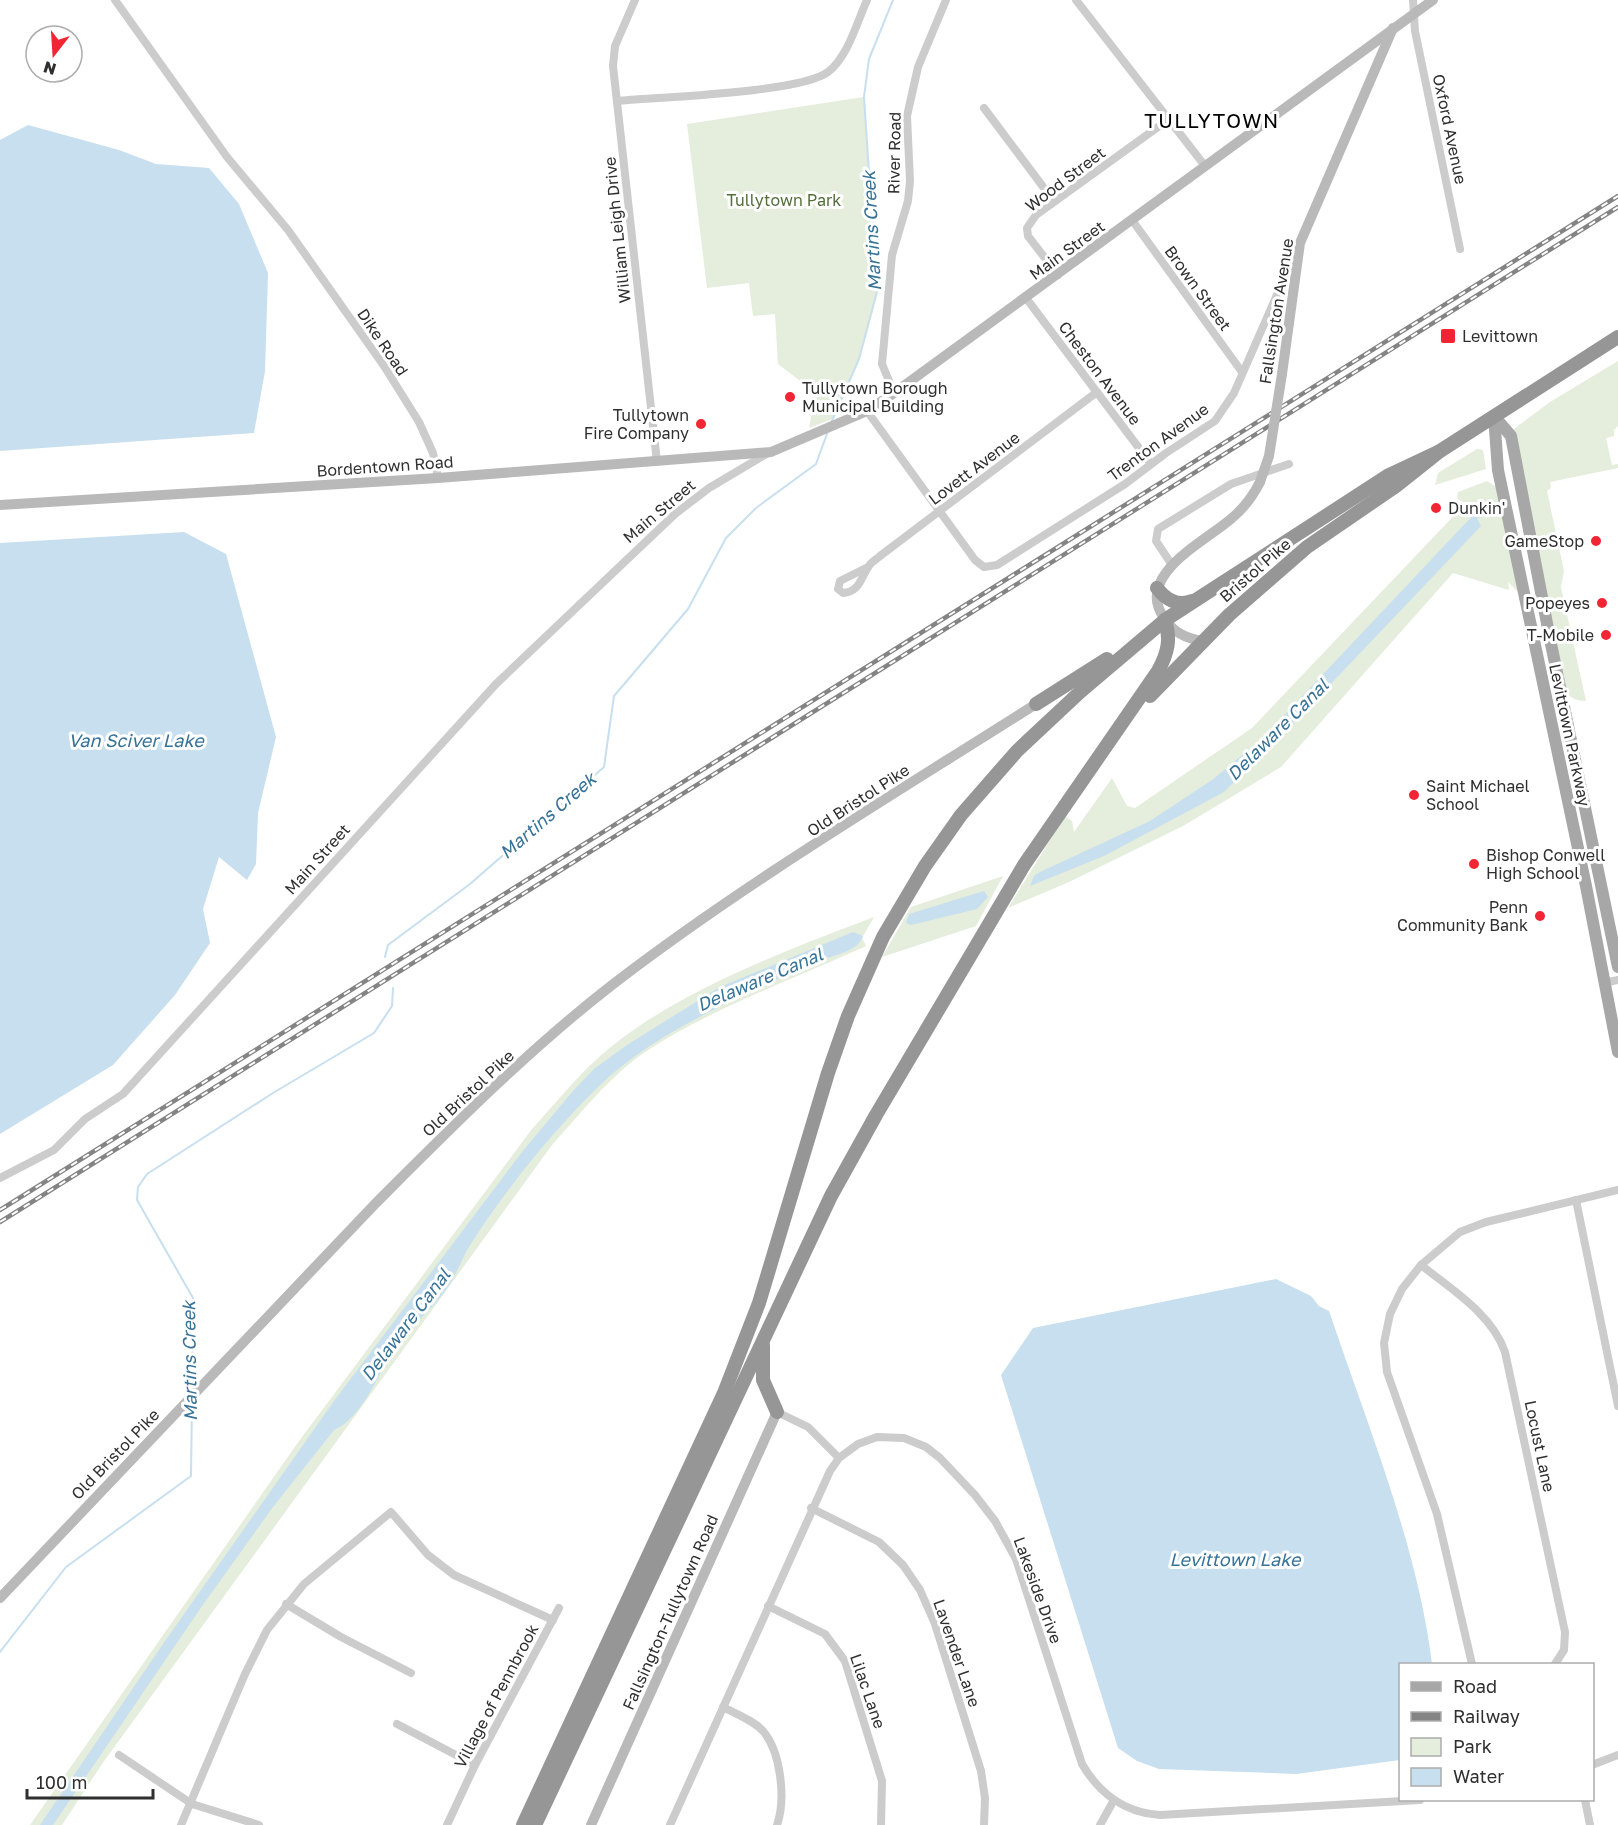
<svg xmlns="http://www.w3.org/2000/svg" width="1618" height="1825" font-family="'Golos Text',sans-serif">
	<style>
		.green { fill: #e5eddc }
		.water { fill: #c7dfee }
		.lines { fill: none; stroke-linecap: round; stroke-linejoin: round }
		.stream { stroke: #c7dfee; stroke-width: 2 }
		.street { stroke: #ccc; stroke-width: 8 }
		.secondary { stroke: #b9b9b9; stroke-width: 10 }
		.primary { stroke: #a7a7a7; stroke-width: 12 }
		.highway { stroke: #969696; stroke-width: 14 }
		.rail-casing { stroke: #848484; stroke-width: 4.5 }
		.rail { stroke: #fff; stroke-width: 2; stroke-dasharray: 7; stroke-linecap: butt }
		.secondary-bridge { stroke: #b9b9b9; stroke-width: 10 }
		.poi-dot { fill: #f22534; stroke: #fff; stroke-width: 2 }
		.labels { text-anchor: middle; stroke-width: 6; stroke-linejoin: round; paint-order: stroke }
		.street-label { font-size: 16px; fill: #2f2f2f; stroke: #fff }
		.park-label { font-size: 16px; fill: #526e39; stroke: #fff }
		.poi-label { font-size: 16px; fill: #2f2f2f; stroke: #fff; text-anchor: start }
		.water-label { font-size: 18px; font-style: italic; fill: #377297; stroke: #fff }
		.quarter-label { font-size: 20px; letter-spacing: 1.5px; fill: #000; stroke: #fff }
	</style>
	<rect width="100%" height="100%" fill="#fff"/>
	<g class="green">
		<path d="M864,97L877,292L859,359L832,419L809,428L816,393L778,364L775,314L753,316L749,283L707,288L687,124Z"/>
		<path d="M1618,361V426L1614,430V436L1606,438L1612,465L1618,464V468L1550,482L1551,488L1547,491L1564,571L1561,587L1586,701C1576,701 1569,698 1565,689L1514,429L1550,402Z"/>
		<path d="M1477,449L1483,450L1486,469L1435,485L1438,473Z"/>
		<path d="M1487,481L1498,488L1518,592L1508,582L1509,590L1453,573L1281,767L1183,826L1069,882L1008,908L1065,816L1072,821L1074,832L1112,778L1127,806L1135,808L1252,728L1465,504L1457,498L1458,492Z"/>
		<path d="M1003,876L976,926L882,957L911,907Z"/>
		<path d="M874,917L862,938L866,946C796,978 710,1009 645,1052C609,1077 581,1113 552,1145L102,1764L62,1825H30L299,1441L532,1129C553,1106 574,1080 597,1059C666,995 787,950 874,917Z"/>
	</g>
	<g class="water">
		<path d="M28,125L119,150L156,164L209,168L239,204L268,273L265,371L254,433L0,451V140Z"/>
		<path d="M1478,510L1482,517L1477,518L1481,526L1325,690L1224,792L1104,856L1030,886L1034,876L1040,872L1150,821L1212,780L1261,740Z"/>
		<path d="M184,532L226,554L276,737L258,813L256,864L247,880L219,857L203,909L210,943L175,995L113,1065L0,1134V543Z"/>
		<path d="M984,891L988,897L977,909L911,925L906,923L909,914Z"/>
		<path d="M853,932L863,936C858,954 823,957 809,964C736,1000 657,1030 598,1087C553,1131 506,1189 472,1242C463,1255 459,1269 451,1282C437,1305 414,1323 398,1344C379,1370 364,1417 334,1430L273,1507L202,1606L53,1825H40L163,1644L334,1401L522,1152L573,1091L594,1069L627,1045L720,987Z"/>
		<path d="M1276,1279L1311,1296L1319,1306L1329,1311C1367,1424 1418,1547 1432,1664H1400V1760L1296,1774L1159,1769L1137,1761L1118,1748L1001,1375L1033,1328Z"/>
	</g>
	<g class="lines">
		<g class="stream">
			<path d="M831,423L859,359L877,292L864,97L869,59L893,0"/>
			<path d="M385,957L388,945L470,884L604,767L614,696L688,609L726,538L756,508L816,464L828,431"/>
			<path d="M192,1390L193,1298L137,1200L138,1187L147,1174L273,1093L374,1033L392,1006L393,988"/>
			<path d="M0,1652L66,1567L191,1476L192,1402"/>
		</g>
		<g class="street">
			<path d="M115,0L227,157L288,230L384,366L419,422L433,453L438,478"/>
			<path d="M635,0L615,46L613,66L657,462"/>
			<path d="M1076,0L1205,166"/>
			<path d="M1413,0L1415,31L1460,249"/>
			<path d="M617,101C658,97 800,93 828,72C848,57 857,22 867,0"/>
			<path d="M984,108L1044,188L1051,204"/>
			<path d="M1132,220L1242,372"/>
			<path d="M1058,275L1028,236L1027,228L1036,215L1169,119"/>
			<path d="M1026,298L1151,464"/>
			<path d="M894,393L882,364L892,255L908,201L910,181L907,116L918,67L946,0"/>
			<path d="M867,411L975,560L984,567L997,565L1125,484L1166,453L1215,421L1234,393L1297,249"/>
			<path d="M1172,565L1156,541L1158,529L1231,484L1289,464"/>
			<path d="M868,567L840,581L838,589L843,593C860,592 861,577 869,566C871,562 877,559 880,556L1097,392"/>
			<path d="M1604,983L1618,980"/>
			<path d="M0,1178L54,1150L85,1119L123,1094L496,684L675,514L709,488L768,453"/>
			<path d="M1576,1200L1618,1406"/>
			<path d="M1421,1265C1451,1289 1492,1314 1505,1352L1565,1632L1564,1650L1555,1664"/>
			<path d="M777,1412L808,1427L839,1458"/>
			<path d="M811,1508L879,1542L903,1565L920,1590L935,1624L981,1771L985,1798L984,1825"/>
			<path d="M286,1604L341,1637L411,1673"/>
			<path d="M768,1606L825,1634L845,1661L882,1781L881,1825"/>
			<path d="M1472,1664L1437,1514L1387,1372L1384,1343L1390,1314L1402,1289L1421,1265L1460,1232L1486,1222L1618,1190"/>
			<path d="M723,1707C736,1714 753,1720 763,1731C781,1752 786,1799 777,1825"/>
			<path d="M397,1724L475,1765"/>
			<path d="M119,1755L192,1804L259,1825"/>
			<path d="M1592,1765L1618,1755"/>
			<path d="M1585,1800L1590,1825"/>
			<path d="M181,1825L245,1674L267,1630L304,1584L391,1512L428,1555L454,1575L553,1620"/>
			<path d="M447,1825L475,1765L559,1608"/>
			<path d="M670,1825L830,1471L839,1458L858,1444L877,1437L904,1438L926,1447L940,1458L975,1495L995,1521L1016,1559L1082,1764C1099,1793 1125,1813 1160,1815L1420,1800"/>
			<path d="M1100,1825L1114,1800"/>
		</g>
		<g class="secondary">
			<path d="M1282,374L1300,243L1393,28"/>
			<path d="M0,505L438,478L771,452L867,411L894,393L1433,0"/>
			<path d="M1202,641C1185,638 1173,632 1164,618C1134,575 1205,542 1232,518C1244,508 1253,496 1260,482"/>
			<path d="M0,1598L375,1204C451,1128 527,1051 612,985C746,882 893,795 1036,704"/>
			<path d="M591,1825L777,1412"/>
		</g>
		<g class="primary">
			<path d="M1494,416L1498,470L1586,886L1618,1052"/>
			<path d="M1494,416L1511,436L1550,639L1618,967"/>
		</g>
		<g class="highway">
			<path d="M1157,588C1165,599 1178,607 1192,601"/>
			<path d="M1150,696L1229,615L1307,547L1396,486L1440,451L1618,337"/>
			<path d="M1036,704L1107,659"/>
			<path d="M763,1345V1380L777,1412"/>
			<path d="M523,1825L724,1393L759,1303L828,1073L848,1016L883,937L925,866L961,815L1017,751L1080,692L1165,620L1389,475L1440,451"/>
			<path d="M535,1825L831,1196L876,1115L1024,865L1158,671C1168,653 1171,639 1165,620"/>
		</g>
		<g class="rail-casing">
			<g id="rail">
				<path d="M0,1210L1618,196"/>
				<path d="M0,1222L1618,207"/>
			</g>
		</g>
		<use href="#rail" class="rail"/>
		<path class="secondary-bridge" d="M1260,482L1269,456L1282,374"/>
	</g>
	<g class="poi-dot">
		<rect x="1440" y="328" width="16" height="16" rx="3"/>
		<circle cx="790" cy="397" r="6"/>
		<circle cx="701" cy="424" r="6"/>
		<circle cx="1436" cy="508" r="6"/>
		<circle cx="1596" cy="541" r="6"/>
		<circle cx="1602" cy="603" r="6"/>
		<circle cx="1606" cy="635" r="6"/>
		<circle cx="1414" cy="795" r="6"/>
		<circle cx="1474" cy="864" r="6"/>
		<circle cx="1540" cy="916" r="6"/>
	</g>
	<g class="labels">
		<g class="street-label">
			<text transform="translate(1450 129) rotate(78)" y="6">Oxford Avenue</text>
			<text transform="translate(894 153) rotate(-89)" y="6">River Road</text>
			<text transform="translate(1065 179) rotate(-37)" y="6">Wood Street</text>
			<text transform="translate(617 230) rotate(-96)" y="6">William Leigh Drive</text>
			<text transform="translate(1067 250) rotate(-36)" y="6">Main Street</text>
			<text transform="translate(1198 288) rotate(54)" y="6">Brown Street</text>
			<text transform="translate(1276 311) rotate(-81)" y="6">Fallsington Avenue</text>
			<text transform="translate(383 342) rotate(56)" y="6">Dike Road</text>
			<text transform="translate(1100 373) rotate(53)" y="6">Cheston Avenue</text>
			<text transform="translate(1158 442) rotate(-36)" y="6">Trenton Avenue</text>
			<text transform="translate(385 466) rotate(-4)" y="6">Bordentown Road</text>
			<text transform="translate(974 468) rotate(-37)" y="6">Lovett Avenue</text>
			<text transform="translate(659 511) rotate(-40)" y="6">Main Street</text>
			<text transform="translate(1255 570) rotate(-41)" y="6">Bristol Pike</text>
			<text transform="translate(1570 735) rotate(78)" y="6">Levittown Parkway</text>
			<text transform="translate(858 800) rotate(-33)" y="6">Old Bristol Pike</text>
			<text transform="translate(317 859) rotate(-48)" y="6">Main Street</text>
			<text transform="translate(468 1093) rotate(-43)" y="6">Old Bristol Pike</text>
			<text transform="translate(1540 1446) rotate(78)" y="6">Locust Lane</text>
			<text transform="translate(115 1454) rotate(-46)" y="6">Old Bristol Pike</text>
			<text transform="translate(1038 1590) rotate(70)" y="6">Lakeside Drive</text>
			<text transform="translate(670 1612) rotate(-66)" y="6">Fallsington-Tullytown Road</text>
			<text transform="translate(957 1653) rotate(71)" y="6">Lavender Lane</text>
			<text transform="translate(868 1691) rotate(71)" y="6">Lilac Lane</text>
			<text transform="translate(496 1696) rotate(-62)" y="6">Village of Pennbrook</text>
		</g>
		<g class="park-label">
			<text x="784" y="206">Tullytown Park</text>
		</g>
		<g class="poi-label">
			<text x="1462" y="342">Levittown</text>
			<text x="802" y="394">Tullytown Borough<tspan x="802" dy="18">Municipal Building</tspan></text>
			<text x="689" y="421" text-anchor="end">Tullytown<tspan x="689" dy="18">Fire Company</tspan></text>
			<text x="1448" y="514">Dunkin'</text>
			<text x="1584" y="547" text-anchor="end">GameStop</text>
			<text x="1590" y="609" text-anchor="end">Popeyes</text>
			<text x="1594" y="641" text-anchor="end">T-Mobile</text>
			<text x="1426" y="792">Saint Michael<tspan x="1426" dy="18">School</tspan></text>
			<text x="1486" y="861">Bishop Conwell<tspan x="1486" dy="18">High School</tspan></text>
			<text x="1528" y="913" text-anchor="end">Penn<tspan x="1528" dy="18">Community Bank</tspan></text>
		</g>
		<g class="water-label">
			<text transform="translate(872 231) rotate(-93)" y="6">Martins Creek</text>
			<text transform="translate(1278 730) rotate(-45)" y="6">Delaware Canal</text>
			<text x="136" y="747">Van Sciver Lake</text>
			<text transform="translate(548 816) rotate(-41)" y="6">Martins Creek</text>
			<text transform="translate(760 980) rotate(-23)" y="6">Delaware Canal</text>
			<text transform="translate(406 1325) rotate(-53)" y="6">Delaware Canal</text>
			<text transform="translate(190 1361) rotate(-91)" y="6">Martins Creek</text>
			<text x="1235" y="1566">Levittown Lake</text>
		</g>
		<g class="quarter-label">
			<text x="1212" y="128">TULLYTOWN</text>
		</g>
	</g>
	<rect x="1399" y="1663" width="195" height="138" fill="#ffffff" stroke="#acacac" stroke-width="1.5"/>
	<rect x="1411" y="1682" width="30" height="9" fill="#a7a7a7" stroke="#acacac" stroke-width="1.5"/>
	<text x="1453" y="1693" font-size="18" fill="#2f2f2f">Road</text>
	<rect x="1411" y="1712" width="30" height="9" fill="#848484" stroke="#acacac" stroke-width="1.5"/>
	<text x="1453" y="1723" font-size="18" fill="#2f2f2f">Railway</text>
	<rect x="1411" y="1738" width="30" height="18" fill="#e5eddc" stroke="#acacac" stroke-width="1.5"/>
	<text x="1453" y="1753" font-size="18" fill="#2f2f2f">Park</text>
	<rect x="1411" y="1768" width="30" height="18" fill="#c7dfee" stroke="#acacac" stroke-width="1.5"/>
	<text x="1453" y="1783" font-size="18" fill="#2f2f2f">Water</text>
	<g transform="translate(54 54) rotate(197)"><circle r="28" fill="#ffffff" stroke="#acacac" stroke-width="1.5"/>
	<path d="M0-4.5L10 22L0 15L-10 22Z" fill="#f22534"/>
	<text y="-9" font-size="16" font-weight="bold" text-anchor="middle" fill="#2f2f2f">N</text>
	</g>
	<path d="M27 1789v9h126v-9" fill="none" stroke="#2f2f2f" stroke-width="3"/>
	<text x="36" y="1789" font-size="18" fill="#2f2f2f" stroke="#ffffff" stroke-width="4.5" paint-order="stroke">100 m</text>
</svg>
